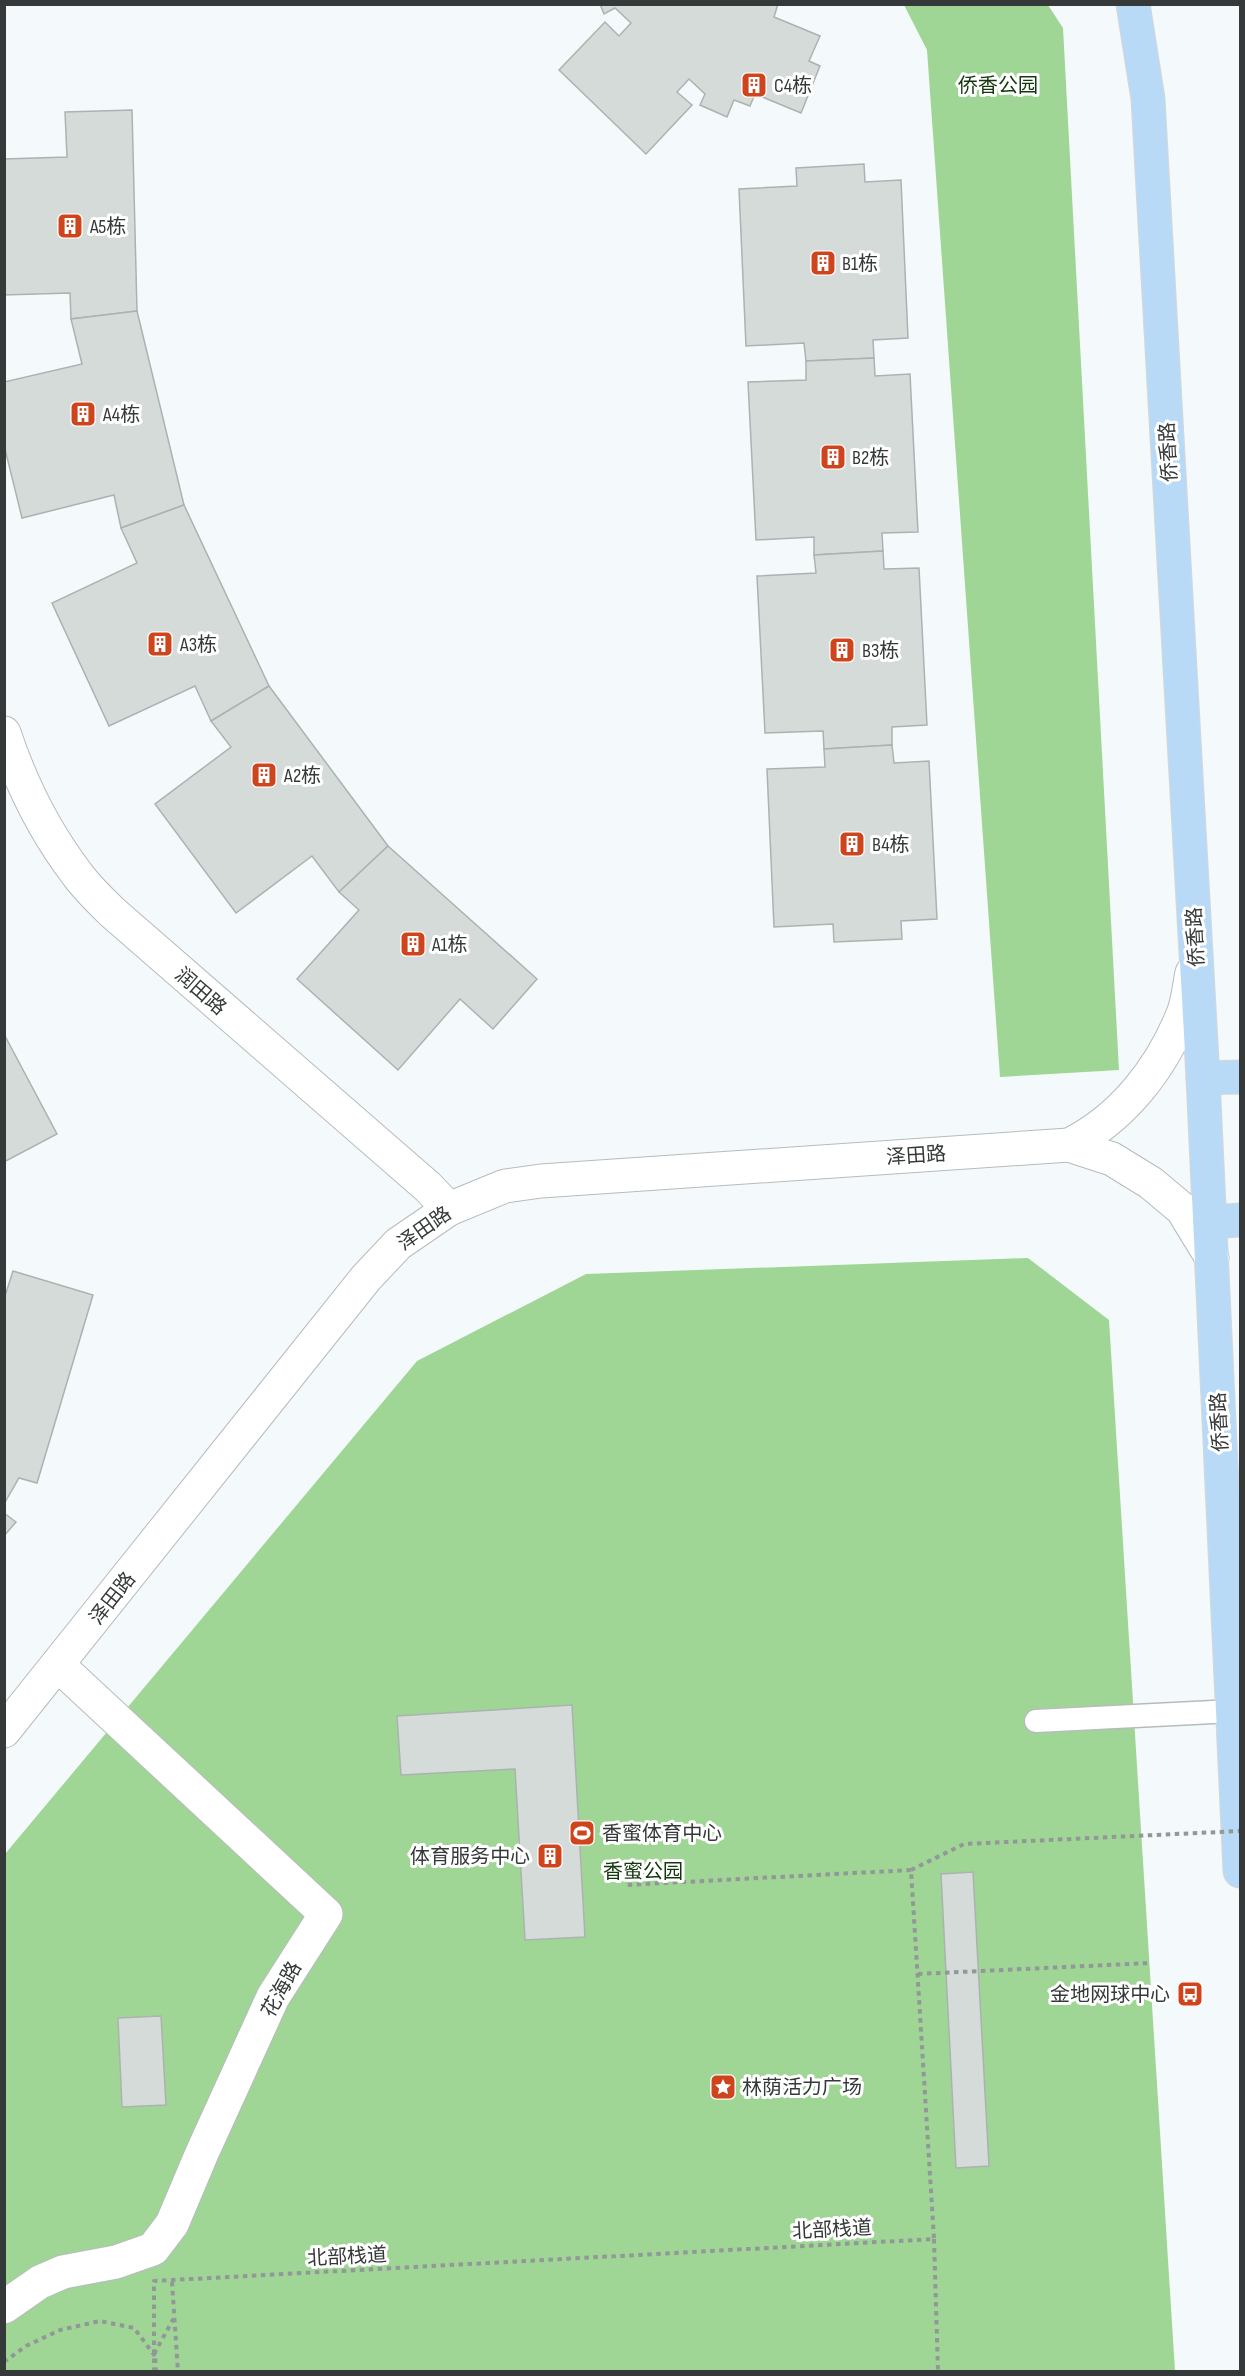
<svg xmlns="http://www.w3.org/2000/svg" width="1245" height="2376" font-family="'Sofia Sans Condensed','Noto Sans SC',sans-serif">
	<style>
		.green { fill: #a0d695 }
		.building { fill: #d5dbd9; stroke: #acb2b0; stroke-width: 1.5 }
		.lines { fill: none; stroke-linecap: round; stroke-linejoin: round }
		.lane-casing { stroke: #b6bcbd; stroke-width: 25 }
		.street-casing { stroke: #b6bcbd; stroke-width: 35 }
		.primary-casing { stroke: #d7d7d7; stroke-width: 35 }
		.path { stroke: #929797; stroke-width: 4; stroke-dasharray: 4.5 4.5; stroke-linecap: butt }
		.lane { stroke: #fff; stroke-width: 22 }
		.street { stroke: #fff; stroke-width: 33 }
		.primary { stroke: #b9daf7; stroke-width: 33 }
		.path-bridge { stroke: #929797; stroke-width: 4; stroke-dasharray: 4.5 4.5; stroke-linecap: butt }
		.labels { text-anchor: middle; stroke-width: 6; stroke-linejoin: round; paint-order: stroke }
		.poi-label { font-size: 20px; fill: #363939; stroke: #fff; text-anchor: start }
		.park-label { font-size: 20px; fill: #13380c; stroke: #fff }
		.street-label { font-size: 20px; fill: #363939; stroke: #fff }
	</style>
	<rect width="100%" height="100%" fill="#f4fafb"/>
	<g class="green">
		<path d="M904,5H1048L1063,28L1119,1070L1000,1077L927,50Z"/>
		<path d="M1028,1258L1109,1320L1175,2371L5,2372V1854L417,1361L586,1274Z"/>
	</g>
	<g class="building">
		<path d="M600,4H778L774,17L820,36L809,61L820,66L801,113L755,94L750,106L734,100L727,117L700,105L705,94L689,79L677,92L692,105L646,154L559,70L605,22L619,36L631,23L615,8L604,14Z"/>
		<path d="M132,110L137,311L71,319L70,293L4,295V159L67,157L65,112Z"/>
		<path d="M864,164L865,182L901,180L908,338L873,340L874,358L806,361L804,343L746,346L739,189L797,186L796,168Z"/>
		<path d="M137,311L184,505L121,528L114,495L22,518L4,445V382L82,364L71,319Z"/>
		<path d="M874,358L875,376L910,374L918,532L882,533L883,551L814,555V537L756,540L748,382L806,380V361Z"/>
		<path d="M184,505L269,686L211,721L195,686L109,726L52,603L137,563L121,528Z"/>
		<path d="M883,551L884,569L919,568L927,725L892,727V745L824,749L823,731L765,733L757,576L816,573L814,555Z"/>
		<path d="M269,686L388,846L339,892L312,856L236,913L155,804L231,747L211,721Z"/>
		<path d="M892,745L894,763L929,761L937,919L901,921L902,939L834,942L833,924L774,927L767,769L825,767L824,749Z"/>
		<path d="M388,846L537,979L493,1029L460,999L398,1070L297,979L359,910L339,892Z"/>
		<path d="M4,1034L57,1134L4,1162Z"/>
		<path d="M13,1271L93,1295L37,1483L19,1478L4,1504V1299Z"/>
		<path d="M4,1513L16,1522L4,1536Z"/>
		<path d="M572,1705L585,1937L525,1940L515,1769L401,1775L397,1716Z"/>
		<path d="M973,1872L989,2166L956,2168L941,1874Z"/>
		<path d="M161,2016L166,2105L122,2107L118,2018Z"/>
	</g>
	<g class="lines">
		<g class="lane-casing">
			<path id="lane" d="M1036,1721L1233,1711"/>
		</g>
		<g class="street-casing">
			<g id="street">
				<path d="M4,733C21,784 45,832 77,874C87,888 100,900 112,912L428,1187L449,1209"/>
				<path d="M1069,1145L1112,1159L1151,1183L1182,1209L1212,1258"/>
				<path d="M4,1731L366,1278L398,1244L449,1209L505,1186L541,1181L1069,1145C1122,1119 1161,1069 1183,1014C1188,1002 1189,986 1192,973"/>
				<path d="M4,2307L40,2282L63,2272L116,2262L153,2249L172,2224L202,2153L273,1997L326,1914L58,1665"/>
			</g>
		</g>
		<g class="primary-casing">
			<g id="primary">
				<path d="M1133,4L1148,99L1203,1078L1240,1871"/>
				<path d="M1203,1078L1240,1077"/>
				<path d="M1210,1222L1240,1220"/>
			</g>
		</g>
		<g class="path">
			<path d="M918,1974L1150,1963"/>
			<path d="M934,2239L938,2372"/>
			<path d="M172,2282L178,2372"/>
			<path d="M156,2372L155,2352L174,2318"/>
		</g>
		<use href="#lane" class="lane"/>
		<use href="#street" class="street"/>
		<use href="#primary" class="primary"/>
		<g class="path-bridge">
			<path d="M911,1870L964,1844L1240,1831"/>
			<path d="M4,2362L26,2346L60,2330L100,2321L134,2328L155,2356"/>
			<path d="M154,2372V2281L934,2239L911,1870L627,1885"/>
		</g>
	</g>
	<defs>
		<g id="building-square" transform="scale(1.35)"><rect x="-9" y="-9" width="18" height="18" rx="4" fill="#ce451d" stroke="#fff"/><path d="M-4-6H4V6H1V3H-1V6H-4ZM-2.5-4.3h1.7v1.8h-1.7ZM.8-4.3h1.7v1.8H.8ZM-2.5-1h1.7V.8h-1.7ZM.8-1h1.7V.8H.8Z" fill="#fff"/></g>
		<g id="stadium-square" transform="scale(1.35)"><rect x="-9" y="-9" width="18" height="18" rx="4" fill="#ce451d" stroke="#fff"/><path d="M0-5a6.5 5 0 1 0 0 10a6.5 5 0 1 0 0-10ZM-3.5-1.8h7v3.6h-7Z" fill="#fff"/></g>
		<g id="bus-square" transform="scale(1.35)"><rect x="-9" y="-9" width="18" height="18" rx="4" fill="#ce451d" stroke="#fff"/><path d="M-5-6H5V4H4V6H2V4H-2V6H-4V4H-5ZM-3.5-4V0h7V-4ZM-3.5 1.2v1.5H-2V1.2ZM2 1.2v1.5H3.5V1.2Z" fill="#fff"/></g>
		<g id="sight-square" transform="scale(1.35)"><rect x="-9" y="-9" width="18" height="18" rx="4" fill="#ce451d" stroke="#fff"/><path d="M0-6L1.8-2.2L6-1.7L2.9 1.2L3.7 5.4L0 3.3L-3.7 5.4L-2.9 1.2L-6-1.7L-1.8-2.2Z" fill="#fff"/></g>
	</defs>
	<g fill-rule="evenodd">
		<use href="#building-square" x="754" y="85"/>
		<use href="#building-square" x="70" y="226"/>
		<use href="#building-square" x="823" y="263"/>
		<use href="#building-square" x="83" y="414"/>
		<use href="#building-square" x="833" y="457"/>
		<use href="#building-square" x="160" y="644"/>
		<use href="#building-square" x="842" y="650"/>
		<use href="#building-square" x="264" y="775"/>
		<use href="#building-square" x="852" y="844"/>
		<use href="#building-square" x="413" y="944"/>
		<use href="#stadium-square" x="582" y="1833"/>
		<use href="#building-square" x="550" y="1856"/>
		<use href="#bus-square" x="1190" y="1994"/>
		<use href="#sight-square" x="723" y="2087"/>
	</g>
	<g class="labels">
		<g class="poi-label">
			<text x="774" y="92">C4栋</text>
			<text x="90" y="233">A5栋</text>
			<text x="842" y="270">B1栋</text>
			<text x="103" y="421">A4栋</text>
			<text x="852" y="464">B2栋</text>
			<text x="180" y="651">A3栋</text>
			<text x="862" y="657">B3栋</text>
			<text x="284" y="782">A2栋</text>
			<text x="872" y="851">B4栋</text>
			<text x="432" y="951">A1栋</text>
			<text x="602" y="1840">香蜜体育中心</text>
			<text x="530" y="1863" text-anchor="end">体育服务中心</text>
			<text x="1170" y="2001" text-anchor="end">金地网球中心</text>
			<text x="742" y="2094">林荫活力广场</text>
		</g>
		<g class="park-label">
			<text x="998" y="92">侨香公园</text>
			<text x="643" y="1878">香蜜公园</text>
		</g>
		<g class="street-label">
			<text transform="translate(1168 452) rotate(-93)" y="7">侨香路</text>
			<text transform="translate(1195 937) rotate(-93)" y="7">侨香路</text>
			<text transform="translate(201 991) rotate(41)" y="7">润田路</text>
			<text transform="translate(916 1155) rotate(-4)" y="7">泽田路</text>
			<text transform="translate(424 1228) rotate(-35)" y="7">泽田路</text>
			<text transform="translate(1219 1422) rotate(-93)" y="7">侨香路</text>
			<text transform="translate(112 1598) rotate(-52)" y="7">泽田路</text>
			<text transform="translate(281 1989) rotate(-61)" y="7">花海路</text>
			<text transform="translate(832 2229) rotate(-3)" y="7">北部栈道</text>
			<text transform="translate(347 2256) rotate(-3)" y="7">北部栈道</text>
		</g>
	</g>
	<rect width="1245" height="2376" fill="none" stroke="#363939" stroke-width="12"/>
</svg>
